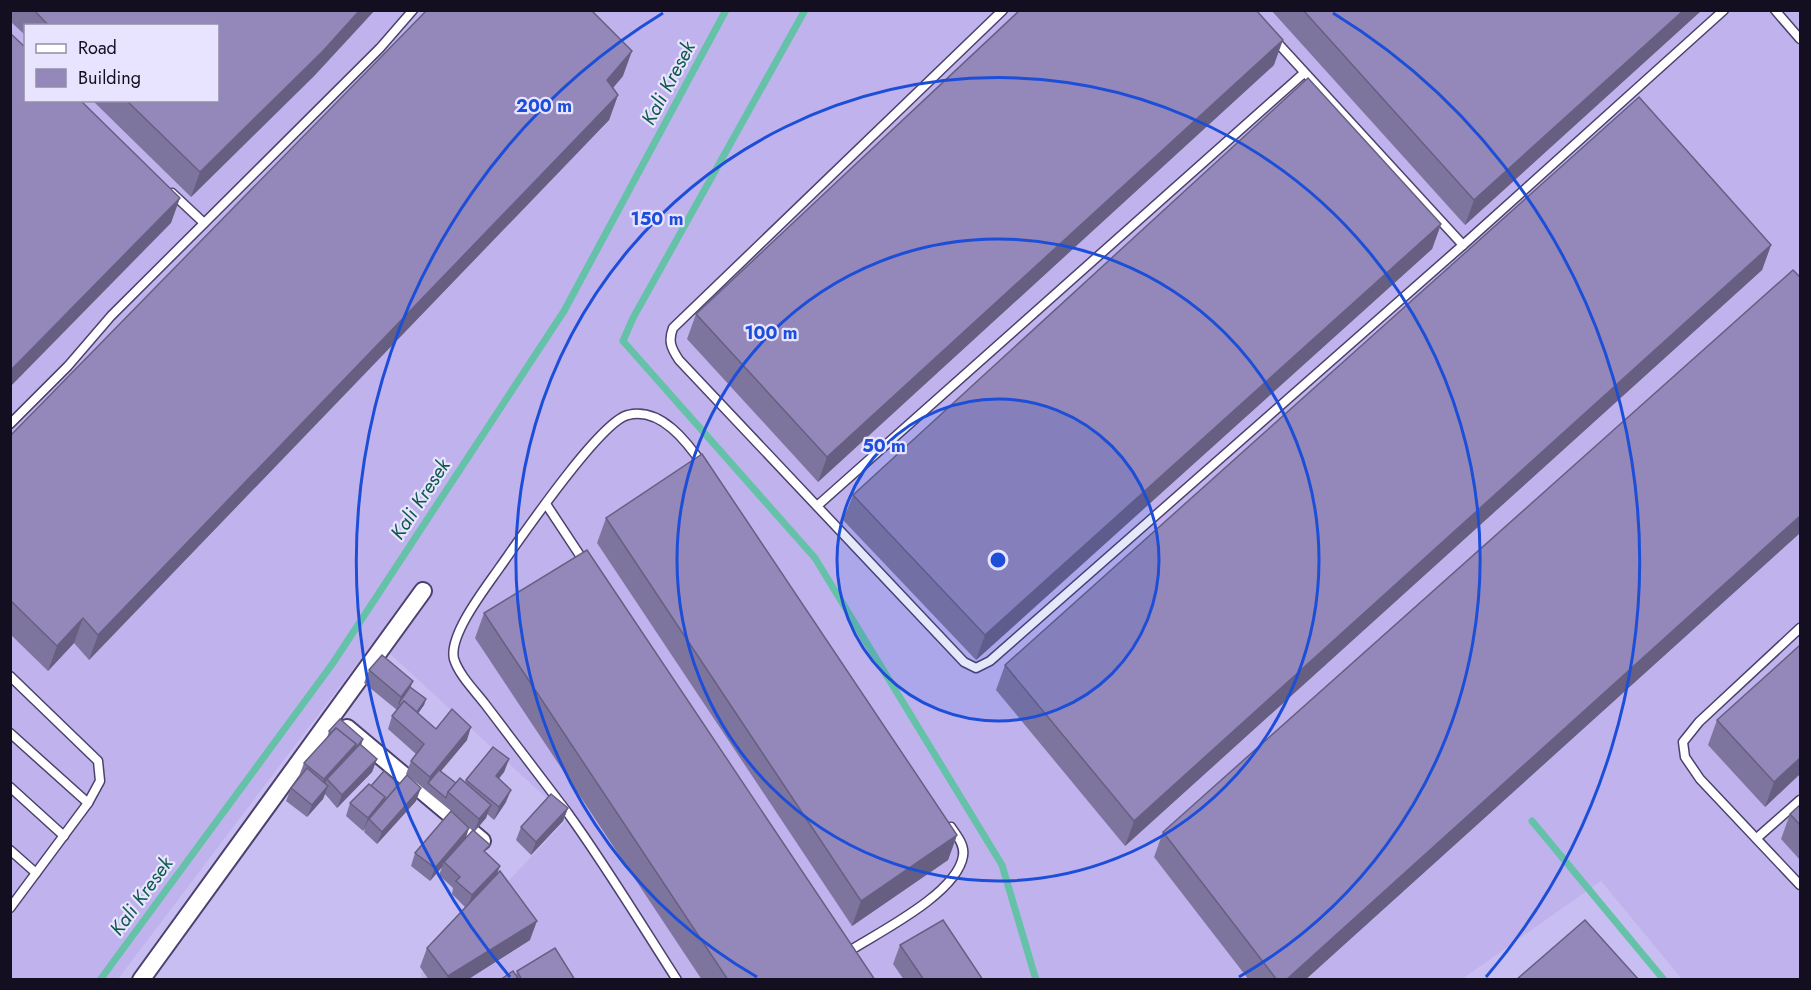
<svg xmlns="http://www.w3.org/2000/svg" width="1811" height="990" font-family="Jost,sans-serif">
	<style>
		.built { fill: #c0b3ed; fill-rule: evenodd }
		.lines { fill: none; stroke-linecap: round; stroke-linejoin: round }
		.stream { stroke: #66c1a9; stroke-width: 7 }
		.service-casing { stroke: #4c416d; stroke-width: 11 }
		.minor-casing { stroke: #4c416d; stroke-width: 20 }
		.service { stroke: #fff; stroke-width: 8 }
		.minor { stroke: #fff; stroke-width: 16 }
		.wall { fill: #7e759f; fill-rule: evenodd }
		.shaded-wall { fill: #675f82 }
		.building { fill: #9388b9; stroke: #675f82; stroke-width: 1.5 }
		.ring { fill: none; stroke: #1d4ed8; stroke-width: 3 }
		.labels { text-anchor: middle; stroke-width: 4.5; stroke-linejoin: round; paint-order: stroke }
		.water-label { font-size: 20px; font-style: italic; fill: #0d5a4a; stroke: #e8e3fe }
		.centre { fill: #1d4ed8; stroke: #e8e3fe; stroke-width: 3 }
		.ring-label { font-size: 18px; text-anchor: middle; font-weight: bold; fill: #1d4ed8; stroke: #e8e3fe; stroke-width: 4.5; stroke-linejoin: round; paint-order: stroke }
	</style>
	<rect width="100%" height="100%" fill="#c9bef2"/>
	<path class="built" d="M10,11H1800V979H1682L1601,881L1462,979H421V973L568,818L375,640L118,979H11ZM26,26H218V100H26Z"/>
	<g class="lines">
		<g class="stream">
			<path d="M805,10L633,318L623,341L815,558L1002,865L1036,980"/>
			<path d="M1532,821L1664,980"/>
			<path d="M100,980L333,663L564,311L726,10"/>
		</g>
		<g class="service-casing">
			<g id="service">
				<path d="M1003,10L673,328C668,341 671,348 679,360L964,662L976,668L990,661L1463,245L1724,10"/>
				<path d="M1775,10L1800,39"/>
				<path d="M1274,39L1463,245"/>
				<path d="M172,193L204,223"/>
				<path d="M10,424L68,366L111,316L380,48L413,10"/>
				<path d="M546,504L585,563"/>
				<path d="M817,506L1304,73"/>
				<path d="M1800,628L1699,722L1683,742L1685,757L1700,779L1800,885"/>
				<path d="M10,676L98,761L100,781L88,803L10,908"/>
				<path d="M10,733L88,803"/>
				<path d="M10,787L64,836"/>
				<path d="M1758,837L1800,800"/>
				<path d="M10,850L36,873"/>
				<path d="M846,953C877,933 957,894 963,856C965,845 957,836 951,827"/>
				<path d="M677,980C641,924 606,866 567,812C540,776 512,740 485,704C475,691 459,675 454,659C448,635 487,586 500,567C520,539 600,421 628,415C661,407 687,442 703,465"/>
			</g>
		</g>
		<g class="minor-casing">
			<g id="minor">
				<path d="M347,728L482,841"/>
				<path d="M141,980L423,591"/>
			</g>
		</g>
		<use href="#service" class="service"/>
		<use href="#minor" class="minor"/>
	</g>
	<g class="wall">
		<path d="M10,10H375L314,76L191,197L92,100H218V26H26V36L10,21Z"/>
		<path d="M1271,10H1702L1465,225Z"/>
		<path d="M1274,65L818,482L687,339L696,314Z"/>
		<path d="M623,76L613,88L618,95L609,120L89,660L74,643L48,671L10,634V436Z"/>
		<path d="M1441,224L1432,249L976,660L843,520L853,495Z"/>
		<path d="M1771,245L1762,270L1125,846L996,690L1005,665Z"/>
		<path d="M606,518L957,835L948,860L852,926L597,543Z"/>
		<path d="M1800,533L1305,980H1249L1154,857L1163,832Z"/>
		<path d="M484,613L875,980H702L475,638Z"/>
		<path d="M369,670L410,687L426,699L424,705L418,713L436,729L467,740L441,771L456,783L465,782L466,780L509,759L504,772L498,779L506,802L494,820L487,814L486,818L475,831L486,854L500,866L497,873L530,940L467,980H429L420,967L427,948L465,907L452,894L453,888L439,875L442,867L430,881L411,866L415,853L451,811L406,774L411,761L416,754L388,729L392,716L397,710L364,683ZM465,824L473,831L466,839Z"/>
		<path d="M1717,720L1800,774L1765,807L1708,745Z"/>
		<path d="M329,731L363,739L361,745L377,759L372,772L337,808L325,794L323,799L307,817L286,801L291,788L300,777L299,776L304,763L327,738Z"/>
		<path d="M371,786L416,801L377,844L364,832L365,829L363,831L346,816L350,803Z"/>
		<path d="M1800,805V860L1781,839L1790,814Z"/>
		<path d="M568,808L563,821L531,855L516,840L521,827Z"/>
		<path d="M900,945L983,980H904L893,964Z"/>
		<path d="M517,971L575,980H500L516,975Z"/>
	</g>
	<g class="shaded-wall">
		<path d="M360,10H375L314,76L191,197L200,172Z"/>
		<path d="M1684,10H1702L1465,225L1474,200Z"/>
		<path d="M1283,40L1274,65L818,482L827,457Z"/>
		<path d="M632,51L623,76L598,105L607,80Z"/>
		<path d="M618,95L609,120L89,660L98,635Z"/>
		<path d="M180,198L171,223L10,387V371Z"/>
		<path d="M1441,224L1432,249L976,660L985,635Z"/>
		<path d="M1771,245L1762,270L1125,846L1134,821Z"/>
		<path d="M1800,516V533L1305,980H1286Z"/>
		<path d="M83,618L74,643L48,671L57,646Z"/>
		<path d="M413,681L408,694L399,703L396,710L401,697Z"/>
		<path d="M426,699L424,705L412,722L414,716Z"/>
		<path d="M471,727L467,740L430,784L428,783L430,777Z"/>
		<path d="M363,739L361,745L327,779L324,786L319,792L324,779L356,744Z"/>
		<path d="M1800,758V774L1765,807L1774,782Z"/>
		<path d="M377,759L372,772L337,808L342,795Z"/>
		<path d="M509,759L504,772L491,789L496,776Z"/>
		<path d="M328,786L323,799L307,817L312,805Z"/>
		<path d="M421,788L416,801L377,844L382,832Z"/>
		<path d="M511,790L506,802L494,820L499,807Z"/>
		<path d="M385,797L383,803L369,819L363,831L368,818Z"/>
		<path d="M491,805L486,818L474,832L479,819Z"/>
		<path d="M568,808L563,821L531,855L536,842Z"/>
		<path d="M469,828L465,841L444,862L442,867L430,881L435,868Z"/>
		<path d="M957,835L948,860L852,926L861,901Z"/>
		<path d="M500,866L495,879L467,908L472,895Z"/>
		<path d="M537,921L530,940L467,980H447L448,976Z"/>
	</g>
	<g class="building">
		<path d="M34,10H360L323,51L200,172L126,100H218V26H49Z"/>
		<path d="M427,10H591L632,51L607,80L618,95L98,635L83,618L57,646L10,600V436Z"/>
		<path d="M1020,10H1256L1283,40L827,457L696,314Z"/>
		<path d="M1303,10H1684L1474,200Z"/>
		<path d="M10,33L26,48V100H80L180,198L10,371Z"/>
		<path d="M1308,78L1441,224L985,635L853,495Z"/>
		<path d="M1639,97L1771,245L1134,821L1005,665Z"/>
		<path d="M1793,270L1800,277V516L1286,980H1277L1163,832Z"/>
		<path d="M702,454L957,835L861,901L606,518Z"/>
		<path d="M587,550L875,980H728L484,613Z"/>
		<path d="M1799,646L1800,648V758L1774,782L1717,720Z"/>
		<path d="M382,655L413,681L401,697L369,670Z"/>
		<path d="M410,687L426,699L417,712L404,701L401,705L399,703Z"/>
		<path d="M404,701L436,729L452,709L471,727L430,777L411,761L424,744L392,716Z"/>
		<path d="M340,719L363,739L354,750L356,744L336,728L331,733L329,731Z"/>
		<path d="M336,728L356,744L324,779L304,763Z"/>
		<path d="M360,744L377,759L342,795L327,779Z"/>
		<path d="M493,747L509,759L496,776L511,790L499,807L466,780Z"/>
		<path d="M307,768L328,786L312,805L291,788Z"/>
		<path d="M439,770L456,783L448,792L446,798L428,783Z"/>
		<path d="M384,771L399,784L383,803L385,797L371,786Z"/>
		<path d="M407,775L421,788L382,832L369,819Z"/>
		<path d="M460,778L491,805L479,819L448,792Z"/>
		<path d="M369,784L385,797L368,818L350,803Z"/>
		<path d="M551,794L568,808L536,842L521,827Z"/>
		<path d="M1800,805V825L1790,814Z"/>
		<path d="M451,811L469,828L435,868L415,853Z"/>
		<path d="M473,830L490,845L484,851L500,866L472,895L456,881L460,877L444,862Z"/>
		<path d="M500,871L537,921L448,976L427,948Z"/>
		<path d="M943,920L983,980H924L900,945Z"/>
		<path d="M1585,920L1639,980H1516Z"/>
		<path d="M555,948L575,980H522L517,971Z"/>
		<path d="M513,971L519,980H500Z"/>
	</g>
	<circle cx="998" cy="560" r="161" fill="#1d4ed8" fill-opacity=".12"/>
	<g class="ring">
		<circle cx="998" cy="560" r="161"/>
		<circle cx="998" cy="560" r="321"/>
		<path d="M757 977A482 482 0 1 1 1239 977"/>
		<path d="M510 977A642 642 0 0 1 663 13M1333 13A642 642 0 0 1 1486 977"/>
	</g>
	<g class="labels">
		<g class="water-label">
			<text transform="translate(668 83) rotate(-62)" y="7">Kali Kresek</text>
			<text transform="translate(420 499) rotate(-57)" y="7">Kali Kresek</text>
			<text transform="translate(141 896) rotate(-54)" y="7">Kali Kresek</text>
		</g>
	</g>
	<circle cx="998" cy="560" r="9" class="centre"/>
	<g class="ring-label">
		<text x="544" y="112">200 m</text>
		<text x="657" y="225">150 m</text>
		<text x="771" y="339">100 m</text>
		<text x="884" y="452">50 m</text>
	</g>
	<rect width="1811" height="990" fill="none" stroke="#130f21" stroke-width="24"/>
	<rect x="24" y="24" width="195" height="78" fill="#e8e3fe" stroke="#938ea6" stroke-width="1.5"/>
	<rect x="36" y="44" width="30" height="9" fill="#ffffff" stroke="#938ea6" stroke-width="1.5"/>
	<text x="78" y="54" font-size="18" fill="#130f21">Road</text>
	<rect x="36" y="69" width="30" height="18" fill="#9388b9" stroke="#938ea6" stroke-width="1.5"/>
	<text x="78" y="84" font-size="18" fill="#130f21">Building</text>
</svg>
